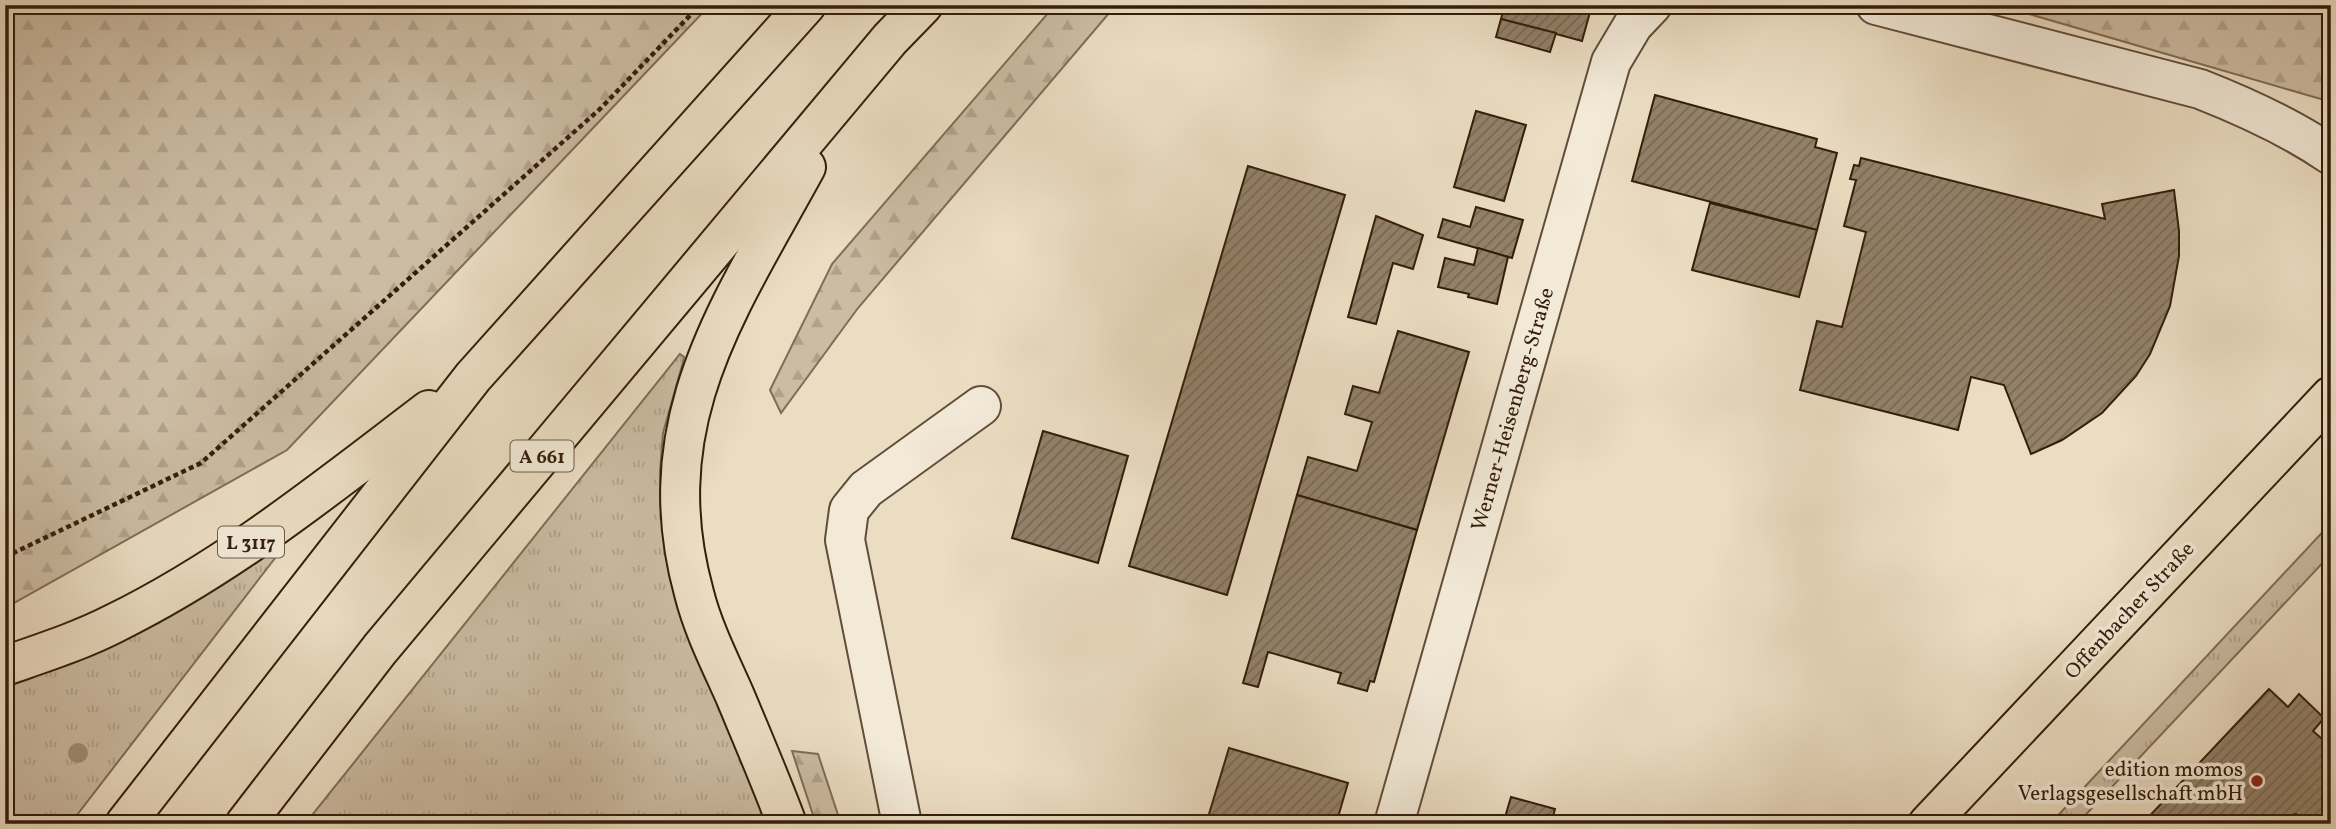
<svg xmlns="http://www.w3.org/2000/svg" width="2336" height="829" font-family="Vollkorn,serif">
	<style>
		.grass { fill: url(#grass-tufts); stroke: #806c57; stroke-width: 2 }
		.forest { fill: url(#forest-firs); stroke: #806c57; stroke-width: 2 }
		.building { fill: url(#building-hatch); stroke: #331d0b; stroke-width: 2 }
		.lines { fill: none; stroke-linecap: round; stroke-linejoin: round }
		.minor-casing { stroke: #614d39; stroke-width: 42 }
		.major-casing { stroke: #331d0b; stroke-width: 42 }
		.highway-casing { stroke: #331d0b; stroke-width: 42 }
		.path { stroke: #331d0b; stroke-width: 4.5; stroke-dasharray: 5 3.5; stroke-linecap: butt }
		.minor { stroke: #f2e9d7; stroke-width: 38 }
		.major { stroke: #ebddc2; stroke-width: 38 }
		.highway { stroke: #ebddc2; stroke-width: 38 }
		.tree { fill: #9f8e77 }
		.poi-dot { fill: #8f2418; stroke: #f2e9d7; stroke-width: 2.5 }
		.labels { text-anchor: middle; stroke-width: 7; stroke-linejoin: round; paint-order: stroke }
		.shield { fill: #f2e9d7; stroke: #6c5a48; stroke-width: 2 }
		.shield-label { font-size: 19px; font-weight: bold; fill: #331d0b }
		.street-label { font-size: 21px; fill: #331d0b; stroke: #f2e9d7 }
		.poi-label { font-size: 21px; fill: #331d0b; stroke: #f2e9d7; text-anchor: end }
	</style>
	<defs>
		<pattern id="grass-tufts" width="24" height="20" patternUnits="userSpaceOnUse" patternTransform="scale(1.75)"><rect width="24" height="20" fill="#ccbca3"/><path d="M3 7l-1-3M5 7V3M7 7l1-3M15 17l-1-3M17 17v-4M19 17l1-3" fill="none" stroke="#b0a18b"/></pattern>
		<pattern id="forest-firs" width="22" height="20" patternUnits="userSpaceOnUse" patternTransform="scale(1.75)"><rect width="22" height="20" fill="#ccbca3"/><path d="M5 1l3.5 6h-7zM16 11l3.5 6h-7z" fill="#b0a18b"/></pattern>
		<pattern id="building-hatch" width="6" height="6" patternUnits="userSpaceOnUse" patternTransform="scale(1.75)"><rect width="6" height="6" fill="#93816a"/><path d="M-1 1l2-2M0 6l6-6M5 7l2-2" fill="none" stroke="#796955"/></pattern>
	</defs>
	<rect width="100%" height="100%" fill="#ebddc2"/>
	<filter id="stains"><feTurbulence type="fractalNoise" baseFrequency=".00286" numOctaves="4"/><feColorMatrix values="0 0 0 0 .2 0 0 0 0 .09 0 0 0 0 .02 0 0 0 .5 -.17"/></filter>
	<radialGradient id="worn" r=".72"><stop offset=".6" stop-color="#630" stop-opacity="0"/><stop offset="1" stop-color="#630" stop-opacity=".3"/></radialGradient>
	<g class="grass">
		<path d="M680,354L684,357L683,362L663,433L660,471L661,516L670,577L685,625L767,824H305Z"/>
		<path d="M2331,523V554L2077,824H2050Z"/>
		<path d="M274,548L279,549V553L70,824H5V686L71,664L117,643Z"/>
	</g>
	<g class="forest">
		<path d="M5,5H710L287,450L5,608Z"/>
		<path d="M1055,5H1116L858,308L781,413L770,390L832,264Z"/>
		<path d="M1998,5H2331V102Z"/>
		<path d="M792,751L818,754L841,824H816Z"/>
	</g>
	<g class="building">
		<path d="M1505,5H1592L1582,41L1501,19Z"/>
		<path d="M1501,19L1556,33L1550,52L1496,37Z"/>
		<path d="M1655,95L1817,139L1815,147L1837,153L1817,230L1632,181Z"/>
		<path d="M1476,111L1526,125L1504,201L1454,187Z"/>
		<path d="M1861,158L2105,219L2102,204L2174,190L2179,231V256L2170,306L2150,354L2136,376L2102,413L2062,440L2031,454L2004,385L1971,377L1958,430L1800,390L1817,321L1842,327L1866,232L1844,226L1856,180L1850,179L1854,165L1859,166Z"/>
		<path d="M1248,166L1345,195L1227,595L1129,566Z"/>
		<path d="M1710,203L1817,230L1799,297L1692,270Z"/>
		<path d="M1476,207L1523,220L1512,258L1438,237L1443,219L1470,227Z"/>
		<path d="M1376,216L1423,235L1413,269L1393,263L1376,324L1348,317Z"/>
		<path d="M1478,248L1508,257L1497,304L1468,297L1469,294L1438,287L1445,258L1474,265Z"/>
		<path d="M1398,331L1469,352L1417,530L1297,495L1308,457L1357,471L1372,422L1345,414L1353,386L1379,393Z"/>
		<path d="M1043,431L1128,456L1098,563L1012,538Z"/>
		<path d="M1297,495L1417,530L1374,682L1370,681L1367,691L1338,683L1341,673L1268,652L1258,687L1243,683Z"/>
		<path d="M2269,689L2288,707L2299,694L2324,718L2313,731L2331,747V817L2310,824H2299L2296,814L2286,816L2288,823L2284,824H2275L2274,820L2268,824H2142Z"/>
		<path d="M1229,748L1348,783L1336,824H1206Z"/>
		<path d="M1511,797L1555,809L1551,824H1503Z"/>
	</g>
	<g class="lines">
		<g class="minor-casing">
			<g id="minor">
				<path d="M1876,5L2200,89C2246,107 2290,127 2331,155"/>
				<path d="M902,824L845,540L849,510L866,489L981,406"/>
				<path d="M1394,824L1611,62L1633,25L1652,5"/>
			</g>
		</g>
		<g class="major-casing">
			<path id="major" d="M1928,824L2331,396"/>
		</g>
		<g class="highway-casing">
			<g id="highway">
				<path d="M5,666C42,653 80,641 115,623C229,567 329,486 429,410"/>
				<path d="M125,824L473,377L806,5"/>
				<path d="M245,824L380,649L890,39L923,5"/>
				<path d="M787,824C771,781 753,739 735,696C720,662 703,629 694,593C647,422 728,310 806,167"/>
			</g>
		</g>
		<path class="path" d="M5,557L201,463L600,109L700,5"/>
		<use href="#minor" class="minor"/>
		<use href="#major" class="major"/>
		<use href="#highway" class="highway"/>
	</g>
	<circle class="tree" cx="78" cy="753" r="10"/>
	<circle class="poi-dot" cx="2257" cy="781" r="7"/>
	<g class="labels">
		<g class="shield">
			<rect x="510.5" y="440.5" width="63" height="31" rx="5"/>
			<rect x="218" y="526.5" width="66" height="31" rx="5"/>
		</g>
		<g class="shield-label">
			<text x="542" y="463">A 661</text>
			<text x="251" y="549">L 3117</text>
		</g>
		<g class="street-label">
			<text transform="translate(1512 409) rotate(-74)" y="7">Werner-Heisenberg-Straße</text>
			<text transform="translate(2129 610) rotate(-47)" y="7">Offenbacher Straße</text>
		</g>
		<g class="poi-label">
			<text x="2243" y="776">edition momos<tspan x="2243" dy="24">Verlagsgesellschaft mbH</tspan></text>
		</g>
	</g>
	<rect width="2336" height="829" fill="none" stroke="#ebddc2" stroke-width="28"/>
	<rect x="7" y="7" width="2322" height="815" fill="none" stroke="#331d0b" stroke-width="3.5"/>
	<rect x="14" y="14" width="2308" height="801" fill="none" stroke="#331d0b" stroke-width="2"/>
	<rect width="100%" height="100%" filter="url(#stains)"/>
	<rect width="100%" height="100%" fill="url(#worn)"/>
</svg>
